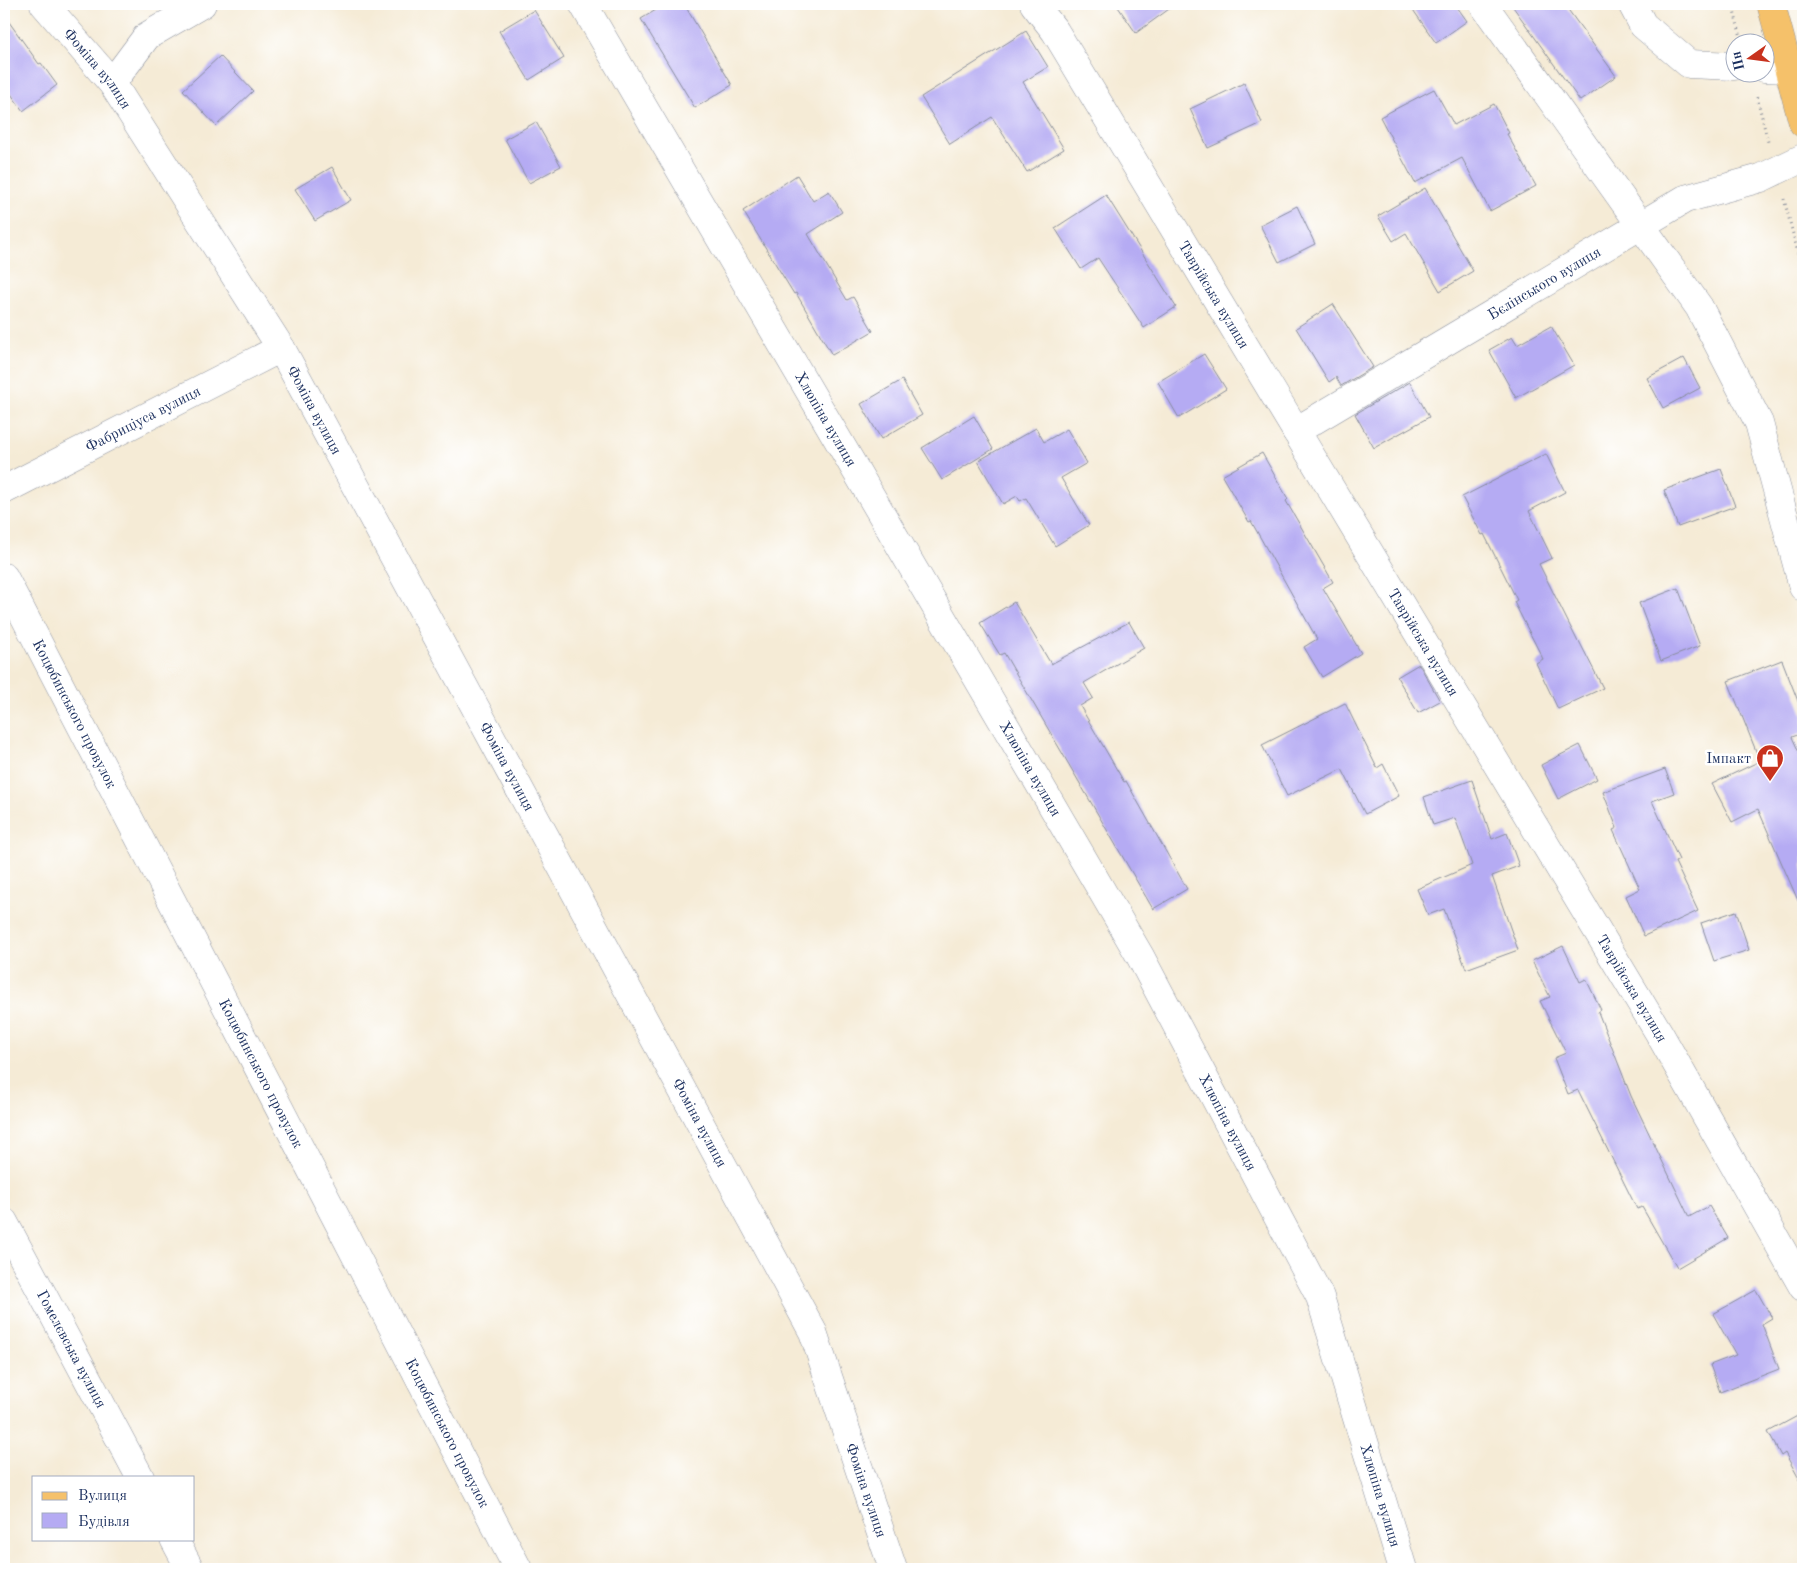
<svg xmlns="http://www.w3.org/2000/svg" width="1807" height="1573" font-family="'Old Standard TT',serif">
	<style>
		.building { fill: #b5abf3 }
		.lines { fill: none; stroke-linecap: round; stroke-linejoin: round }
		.minor-casing { stroke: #888d9a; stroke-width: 29 }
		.major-casing { stroke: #888d9a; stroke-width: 29 }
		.path { stroke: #888d9a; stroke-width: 3; stroke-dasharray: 1 4; stroke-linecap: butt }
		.minor { stroke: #fff; stroke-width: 28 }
		.major { stroke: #f5c16b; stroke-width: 28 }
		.labels { text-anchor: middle; stroke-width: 5; stroke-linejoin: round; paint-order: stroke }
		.street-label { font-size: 15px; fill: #1b2f5e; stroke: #fff }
		.poi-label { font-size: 15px; fill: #1b2f5e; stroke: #fff; text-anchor: end }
	</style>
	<rect width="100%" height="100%" fill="#fff"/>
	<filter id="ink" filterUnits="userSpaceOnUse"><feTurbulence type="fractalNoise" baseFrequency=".02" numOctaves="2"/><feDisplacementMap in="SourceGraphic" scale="10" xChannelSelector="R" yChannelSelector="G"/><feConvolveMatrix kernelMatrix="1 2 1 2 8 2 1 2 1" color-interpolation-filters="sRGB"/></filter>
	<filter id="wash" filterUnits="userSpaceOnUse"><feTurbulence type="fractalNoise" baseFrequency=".0096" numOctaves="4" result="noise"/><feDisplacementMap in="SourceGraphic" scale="20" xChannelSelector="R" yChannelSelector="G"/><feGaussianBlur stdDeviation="1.12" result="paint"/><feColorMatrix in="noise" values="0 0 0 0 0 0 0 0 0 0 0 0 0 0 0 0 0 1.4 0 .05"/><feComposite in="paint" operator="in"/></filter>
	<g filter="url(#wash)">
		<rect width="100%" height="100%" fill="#f5ebd6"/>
		<g id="blocks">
			<g class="building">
				<path d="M666,4H684L732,85L695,108L641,19Z"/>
				<path d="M1116,4H1176L1136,33Z"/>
				<path d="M1409,4H1455L1467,21L1436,43Z"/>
				<path d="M1511,4H1564L1616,76L1580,101Z"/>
				<path d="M534,10L564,58L529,80L499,31Z"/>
				<path d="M4,15L39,64L41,63L57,85L23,111L4,84Z"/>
				<path d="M1026,31L1048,67L1023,82L1064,149L1027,172L992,117L950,144L921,97Z"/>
				<path d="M220,56L253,91L216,126L183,90Z"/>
				<path d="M1244,83L1262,123L1208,148L1190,109Z"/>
				<path d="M1434,89L1454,125L1494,104L1509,133L1507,134L1536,186L1490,211L1462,158L1415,183L1380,117Z"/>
				<path d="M536,122L561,166L529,183L505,139Z"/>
				<path d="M332,167L351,200L315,221L295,189Z"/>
				<path d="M797,175L813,201L829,191L842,212L808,234L847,300L853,297L873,331L832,355L796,293L794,294L743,211Z"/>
				<path d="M1425,188L1473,271L1440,291L1406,233L1393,241L1378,216Z"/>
				<path d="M1106,195L1176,307L1144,328L1098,258L1081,269L1055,228Z"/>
				<path d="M1297,206L1315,244L1279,262L1260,225Z"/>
				<path d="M1333,304L1373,367L1341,386L1336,377L1329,382L1296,328Z"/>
				<path d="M1551,326L1574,365L1516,398L1489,350L1512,337L1517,345Z"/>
				<path d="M1204,354L1226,389L1179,418L1158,382Z"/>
				<path d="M1684,358L1700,388L1663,408L1647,378Z"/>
				<path d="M902,380L922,415L881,439L861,404Z"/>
				<path d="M1410,382L1429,417L1374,448L1355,414Z"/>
				<path d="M974,416L993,449L942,480L922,448Z"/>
				<path d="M1036,428L1044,442L1067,429L1087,463L1061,478L1089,525L1055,546L1026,498L1020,501L1017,496L1003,504L978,461Z"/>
				<path d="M1262,453L1288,499L1286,501L1333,582L1323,588L1361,653L1322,677L1304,647L1317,639L1251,521L1249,522L1222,476Z"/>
				<path d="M1546,454L1565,492L1529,511L1552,558L1539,564L1578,642L1579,641L1603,688L1558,709L1536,663L1543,659L1514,602L1517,600L1484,534L1482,535L1462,497Z"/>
				<path d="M1721,469L1735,506L1678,527L1664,490Z"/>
				<path d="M1678,588L1700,646L1661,661L1639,603Z"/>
				<path d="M1014,602L1051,664L1129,622L1144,648L1084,683L1093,698L1080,706L1124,782L1126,781L1187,889L1153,909L1004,653L1000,655L980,623Z"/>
				<path d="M1782,660L1803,714V733L1792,737L1803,761V912L1758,809L1732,822L1712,784L1760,761L1728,681Z"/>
				<path d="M1419,664L1440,701L1418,713L1397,677Z"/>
				<path d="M1345,703L1377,768L1383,764L1399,796L1365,814L1342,769L1287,796L1262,745Z"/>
				<path d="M1580,745L1597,779L1558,799L1541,765Z"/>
				<path d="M1665,769L1674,793L1652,801L1679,860L1675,862L1698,911L1644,936L1626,896L1640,889L1613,830L1617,828L1603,792Z"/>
				<path d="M1472,780L1492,839L1507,833L1519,866L1492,876L1518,950L1466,969L1444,909L1428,915L1417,889L1472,865L1455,818L1433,825L1424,797Z"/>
				<path d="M1736,911L1749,950L1714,961L1701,923Z"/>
				<path d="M1563,946L1580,982L1586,979L1601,1010L1598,1012L1631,1096L1689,1217L1709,1206L1728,1238L1677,1268L1642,1207L1637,1209L1578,1090L1568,1094L1554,1058L1566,1053L1540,1001L1550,997L1532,961Z"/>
				<path d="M1756,1290L1772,1318L1762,1324L1779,1369L1720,1392L1710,1365L1736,1355L1713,1314Z"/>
				<path d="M1803,1413V1486L1785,1453L1781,1456L1768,1432Z"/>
			</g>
		</g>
	</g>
	<g filter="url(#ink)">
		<use href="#blocks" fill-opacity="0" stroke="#888d9a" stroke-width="1"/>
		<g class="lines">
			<g class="minor-casing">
				<g id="minor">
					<path id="s1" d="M44,4L112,83L281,348L813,1332L893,1569"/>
					<path id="s2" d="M583,4L1140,956L1320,1297L1403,1569"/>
					<path id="s3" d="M1034,4L1055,31L1659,1033L1803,1287"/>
					<path d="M1483,4L1699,307L1759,423L1803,587"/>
					<path d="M1632,4L1643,25L1689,64L1734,66"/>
					<path d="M1764,68L1789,69"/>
					<path d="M112,83L147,36L202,4"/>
					<path id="s4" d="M1296,431L1685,199L1761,178L1803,158"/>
					<path id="s5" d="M4,490L281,348"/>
					<path id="s6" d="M4,577L518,1569"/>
					<path id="s7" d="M4,1222L140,1477"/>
					<path d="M174,1539L190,1569"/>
				</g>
			</g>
			<g class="major-casing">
				<path id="major" d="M1771,4L1803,123"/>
			</g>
			<g class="path">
				<path d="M1732,4L1741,37"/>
				<path d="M1757,97L1768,142"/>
				<path d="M1784,199L1803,273"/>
			</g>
			<use href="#minor" class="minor"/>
			<use href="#major" class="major"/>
		</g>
	</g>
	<defs>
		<g id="shop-pin" transform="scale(1.4375)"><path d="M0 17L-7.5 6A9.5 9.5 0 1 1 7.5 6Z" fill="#c8321e" stroke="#fff"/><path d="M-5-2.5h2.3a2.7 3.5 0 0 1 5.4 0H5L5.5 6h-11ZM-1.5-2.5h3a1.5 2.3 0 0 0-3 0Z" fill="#fff"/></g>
	</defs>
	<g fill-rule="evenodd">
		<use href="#shop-pin" x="1770" y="758"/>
	</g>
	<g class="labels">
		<g class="street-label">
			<text dy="5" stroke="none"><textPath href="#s1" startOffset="84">Фоміна вулиця</textPath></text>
			<text dy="5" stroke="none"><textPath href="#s4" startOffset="289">Бєлінського вулиця</textPath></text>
			<text dy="5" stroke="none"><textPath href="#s3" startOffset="342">Таврійська вулиця</textPath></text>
			<text dy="5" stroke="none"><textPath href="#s1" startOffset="489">Фоміна вулиця</textPath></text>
			<text dy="5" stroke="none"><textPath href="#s5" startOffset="156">Фабриціуса вулиця</textPath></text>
			<text dy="5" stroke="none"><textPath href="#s2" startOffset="481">Хлюпіна вулиця</textPath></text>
			<text dy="5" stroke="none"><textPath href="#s3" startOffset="748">Таврійська вулиця</textPath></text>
			<text dy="5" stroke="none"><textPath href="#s6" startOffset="154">Коцюбинського провулок</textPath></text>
			<text dy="5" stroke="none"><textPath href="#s1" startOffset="894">Фоміна вулиця</textPath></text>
			<text dy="5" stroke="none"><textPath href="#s2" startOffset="886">Хлюпіна вулиця</textPath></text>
			<text dy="5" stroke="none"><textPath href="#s3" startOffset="1152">Таврійська вулиця</textPath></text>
			<text dy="5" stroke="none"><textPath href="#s6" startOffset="559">Коцюбинського провулок</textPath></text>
			<text dy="5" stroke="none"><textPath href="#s1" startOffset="1299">Фоміна вулиця</textPath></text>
			<text dy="5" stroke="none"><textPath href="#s2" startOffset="1291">Хлюпіна вулиця</textPath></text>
			<text dy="5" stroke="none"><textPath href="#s7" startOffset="144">Гомелєвська вулиця</textPath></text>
			<text dy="5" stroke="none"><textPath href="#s6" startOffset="964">Коцюбинського провулок</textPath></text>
			<text dy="5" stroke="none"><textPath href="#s1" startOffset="1704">Фоміна вулиця</textPath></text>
			<text dy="5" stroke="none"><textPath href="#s2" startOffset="1696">Хлюпіна вулиця</textPath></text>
		</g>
		<g class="poi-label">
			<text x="1751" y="763">Iмпакт</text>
		</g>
	</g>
	<rect width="1807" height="1573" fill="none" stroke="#fff" stroke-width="20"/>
	<rect x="32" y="1476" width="162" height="65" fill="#ffffff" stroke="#a4acbf"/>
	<rect x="42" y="1492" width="25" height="8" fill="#f5c16b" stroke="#a4acbf"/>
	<text x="78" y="1500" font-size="15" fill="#1b2f5e">Вулиця</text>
	<rect x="42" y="1513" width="25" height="15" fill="#b5abf3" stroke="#a4acbf"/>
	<text x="78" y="1526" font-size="15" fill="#1b2f5e">Будівля</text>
	<g transform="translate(1750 58) rotate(256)"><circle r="24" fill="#ffffff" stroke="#a4acbf"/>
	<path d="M0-4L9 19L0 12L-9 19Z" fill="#c8321e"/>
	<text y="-8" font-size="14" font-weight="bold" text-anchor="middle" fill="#1b2f5e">Пн</text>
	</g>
</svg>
